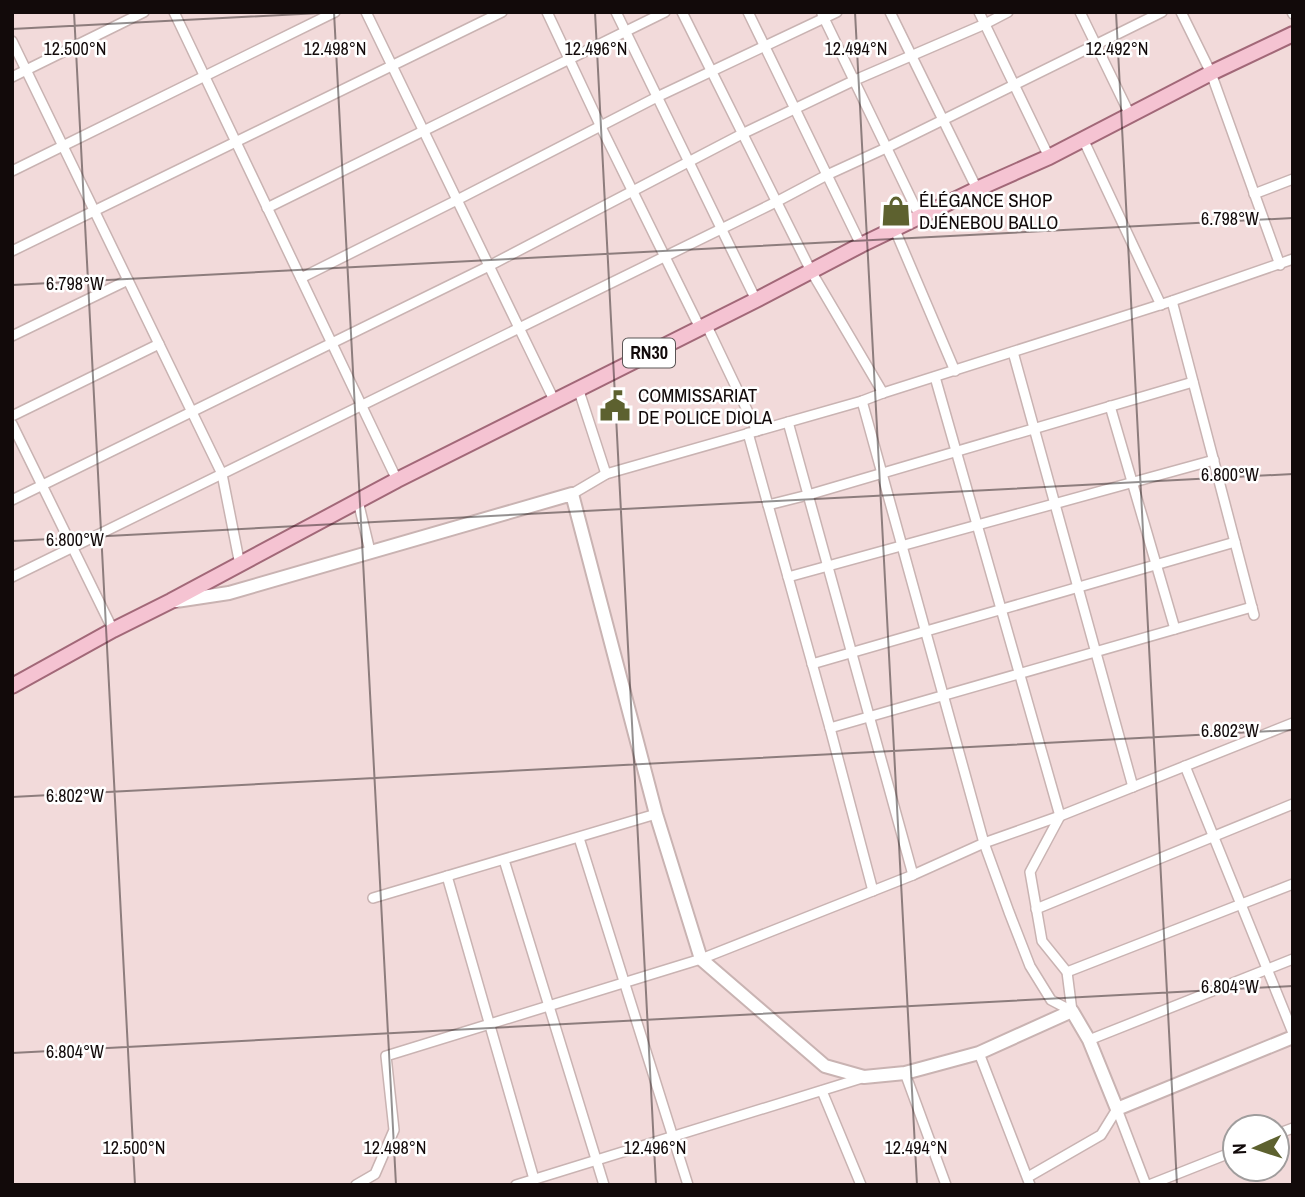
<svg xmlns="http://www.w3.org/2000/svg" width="1305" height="1197" font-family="'Archivo Narrow',sans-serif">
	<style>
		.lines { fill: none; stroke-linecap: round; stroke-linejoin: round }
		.street-casing { stroke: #c9b3b2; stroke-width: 12 }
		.secondary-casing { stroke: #c9b3b2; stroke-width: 16 }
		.primary-casing { stroke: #a26878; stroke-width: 18 }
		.street { stroke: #fff; stroke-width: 9 }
		.secondary { stroke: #fff; stroke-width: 12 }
		.primary { stroke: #f5c3d2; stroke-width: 14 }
		.ticks { fill: none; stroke: #120a0a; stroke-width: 2; stroke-opacity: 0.45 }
		.labels { text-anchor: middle; stroke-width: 5; stroke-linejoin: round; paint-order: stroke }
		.shield { fill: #fff; stroke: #595454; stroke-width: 2 }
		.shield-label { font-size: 18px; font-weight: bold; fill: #120a0a }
		.poi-label { font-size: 19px; fill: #120a0a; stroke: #fff; text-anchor: start }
		.ticks-label { font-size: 18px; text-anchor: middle; fill: #120a0a; stroke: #fff; stroke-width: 5; stroke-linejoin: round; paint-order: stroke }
	</style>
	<rect width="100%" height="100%" fill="#f2dada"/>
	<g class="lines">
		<g class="street-casing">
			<g id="street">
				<path d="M174,12L397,480"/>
				<path d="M366,12L554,400"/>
				<path d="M547,12L601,127L700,328"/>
				<path d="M616,12L756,300"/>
				<path d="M682,12L811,271L883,393"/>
				<path d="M748,12L861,245"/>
				<path d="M890,12L977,189"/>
				<path d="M979,12L1049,157"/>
				<path d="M1080,12L1130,115"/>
				<path d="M1181,12L1211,73L1280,265"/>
				<path d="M1292,12L1293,14"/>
				<path d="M822,14L920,217"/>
				<path d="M12,41L222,474L240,565"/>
				<path d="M12,77L144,12"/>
				<path d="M1083,139L1161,305"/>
				<path d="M12,171L335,12"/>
				<path d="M1254,194L1293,179"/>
				<path d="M267,208L665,12"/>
				<path d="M895,230L955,371"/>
				<path d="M12,251L502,12"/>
				<path d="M301,278L457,200L657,97L837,12"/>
				<path d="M1172,301L1254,615"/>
				<path d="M706,324L757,431"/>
				<path d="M12,336L128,280"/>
				<path d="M1013,352L1133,787"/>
				<path d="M935,377L1060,816L1030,872L1042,941L1067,972L1072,1011"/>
				<path d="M578,388L606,474"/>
				<path d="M862,401L984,843L1009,912L1030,966L1051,1000L1072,1011"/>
				<path d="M1110,406L1175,629"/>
				<path d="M12,416L159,344"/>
				<path d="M788,422L913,875"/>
				<path d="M12,424L113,630"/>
				<path d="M748,433L830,728L873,891"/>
				<path d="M572,494L606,474L862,401L883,393L1172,301L1293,259"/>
				<path d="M12,500L489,266L742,134L855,80L985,24L1008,12"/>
				<path d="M358,501L370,551"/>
				<path d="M768,505L808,495L1193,382"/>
				<path d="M12,577L776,202L827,175L886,148L1162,12"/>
				<path d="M788,577L1214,460"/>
				<path d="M812,664L1235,542"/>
				<path d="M830,728L1252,607"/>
				<path d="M1185,766L1293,1033"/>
				<path d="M579,838L688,1185"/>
				<path d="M504,860L604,1185"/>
				<path d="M447,876L534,1179"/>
				<path d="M373,898L656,814"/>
				<path d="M1036,909L1293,804"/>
				<path d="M1067,972L1293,884"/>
				<path d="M1089,1040L1293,959"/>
				<path d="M979,1053L1030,1185"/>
				<path d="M905,1073L946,1185"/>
				<path d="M822,1091L861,1185"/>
				<path d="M1117,1109L1146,1185"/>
				<path d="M1277,1134L1293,1128"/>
				<path d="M1028,1177L1101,1135L1117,1109"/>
				<path d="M356,1185L375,1174L394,1130L386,1056L701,959L913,875L984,843L1060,816L1293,723"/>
				<path d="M516,1185L862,1078"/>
				<path d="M1149,1185L1235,1151"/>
			</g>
		</g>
		<g class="secondary-casing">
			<path id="secondary" d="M176,601L229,593L572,494L656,814L701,959L825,1066L864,1077L905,1073L979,1053L1072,1011L1089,1040L1117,1109L1293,1037"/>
		</g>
		<g class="primary-casing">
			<path id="primary" d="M12,686L113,630L171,601L397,480L756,300L861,245L977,189L1049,157L1211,73L1293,34"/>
		</g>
		<use href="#street" class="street"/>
		<use href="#secondary" class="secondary"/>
		<use href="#primary" class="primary"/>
	</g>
	<path class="ticks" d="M74,12L135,1185M334,12L396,1185M595,12L656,1185M855,12L917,1185M1116,12L1177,1185M12,29L338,12M12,285L1293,218M12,541L1293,474M12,797L1293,730M12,1053L1293,986"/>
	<defs>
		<g id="shop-bare" transform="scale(2.415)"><path d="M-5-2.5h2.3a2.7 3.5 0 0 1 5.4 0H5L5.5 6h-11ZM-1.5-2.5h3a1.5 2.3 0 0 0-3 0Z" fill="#5d612f" stroke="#fff" stroke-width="2.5" paint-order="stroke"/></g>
		<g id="civic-bare" transform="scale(2.415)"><path d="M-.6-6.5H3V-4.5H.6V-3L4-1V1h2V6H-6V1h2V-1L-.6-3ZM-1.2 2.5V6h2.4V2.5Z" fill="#5d612f" stroke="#fff" stroke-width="2.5" paint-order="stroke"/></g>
	</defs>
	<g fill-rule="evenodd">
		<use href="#shop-bare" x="896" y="211"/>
		<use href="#civic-bare" x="615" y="406"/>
	</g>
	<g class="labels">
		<rect class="shield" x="623" y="338.5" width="52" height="29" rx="5"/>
		<g class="shield-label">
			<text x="649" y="359">RN30</text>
		</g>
		<g class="poi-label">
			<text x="919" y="207">ÉLÉGANCE SHOP<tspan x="919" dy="22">DJÉNEBOU BALLO</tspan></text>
			<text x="638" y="402">COMMISSARIAT<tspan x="638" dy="22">DE POLICE DIOLA</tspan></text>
		</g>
	</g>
	<g class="ticks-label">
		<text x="75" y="55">12.500°N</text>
		<text x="335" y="55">12.498°N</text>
		<text x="596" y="55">12.496°N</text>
		<text x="856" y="55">12.494°N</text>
		<text x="1117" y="55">12.492°N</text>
		<text x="1230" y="225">6.798°W</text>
		<text x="75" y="290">6.798°W</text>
		<text x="1230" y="481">6.800°W</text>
		<text x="75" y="546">6.800°W</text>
		<text x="1230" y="737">6.802°W</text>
		<text x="75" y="802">6.802°W</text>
		<text x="1230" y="993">6.804°W</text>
		<text x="75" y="1058">6.804°W</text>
		<text x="134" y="1154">12.500°N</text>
		<text x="395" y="1154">12.498°N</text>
		<text x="655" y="1154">12.496°N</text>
		<text x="916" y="1154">12.494°N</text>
	</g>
	<rect width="1305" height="1197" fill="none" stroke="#120a0a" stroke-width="28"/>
	<g transform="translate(1256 1148) rotate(267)"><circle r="33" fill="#ffffff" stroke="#a09d9d" stroke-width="2"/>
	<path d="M0-5L12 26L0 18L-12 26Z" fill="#5d612f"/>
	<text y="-10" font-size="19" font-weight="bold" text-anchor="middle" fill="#120a0a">N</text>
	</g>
</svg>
